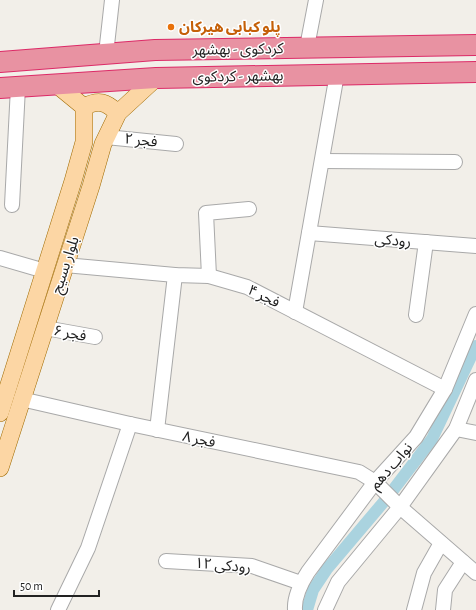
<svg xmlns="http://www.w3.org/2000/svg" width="476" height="610" font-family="'Alegreya Sans','Noto Sans Arabic',sans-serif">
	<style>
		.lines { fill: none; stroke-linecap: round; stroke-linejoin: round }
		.canal { stroke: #aad3df; stroke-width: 12 }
		.minor-casing { stroke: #a9a9a9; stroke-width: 16 }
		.major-casing { stroke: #a06b00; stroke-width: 18 }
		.highway-casing { stroke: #dc2a67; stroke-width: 22 }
		.minor { stroke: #fff; stroke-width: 14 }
		.major { stroke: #fcd6a4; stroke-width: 17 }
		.highway { stroke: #e892a2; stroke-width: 20 }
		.food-dot { fill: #e8710a; stroke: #fff; stroke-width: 1.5 }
		.labels { text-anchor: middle; stroke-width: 3; stroke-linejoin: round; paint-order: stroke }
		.food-label { font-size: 15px; font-weight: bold; fill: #c56008; stroke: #fff; text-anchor: start }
		.street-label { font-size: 15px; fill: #222; stroke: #fff }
	</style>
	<rect width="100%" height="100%" fill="#f2efe9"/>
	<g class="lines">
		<path class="canal" d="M307,610L313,590L327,569L387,498L432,439L476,346"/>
		<g class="minor-casing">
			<g id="minor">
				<path d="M307,47L316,0"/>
				<path d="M106,54L112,0"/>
				<path d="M106,137L176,144"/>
				<path d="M322,161L455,162"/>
				<path d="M12,205L18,87"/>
				<path d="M309,233L476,246"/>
				<path d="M0,258L45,271"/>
				<path d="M65,265L175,275L209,276L247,287L445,389"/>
				<path d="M209,276L206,213L249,209"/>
				<path d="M295,312L337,74"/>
				<path d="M416,315L426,242"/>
				<path d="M45,328L95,337"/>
				<path d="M21,399L130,424L359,472L375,482L400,507L476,573"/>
				<path d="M456,429L476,433"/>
				<path d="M157,430L175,275"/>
				<path d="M166,561L252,566L301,583"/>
				<path d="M58,610L88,548L130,424"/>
				<path d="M295,610C294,596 301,583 308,572L375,482L416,437L445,389L476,314"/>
				<path d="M325,610L338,582L400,507L456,429L476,380"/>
				<path d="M414,610L424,573L441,543"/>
				<path d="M443,610L445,590L463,562"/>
			</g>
		</g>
		<g class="major-casing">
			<g id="major">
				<path d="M84,107C99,99 106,102 118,113"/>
				<path d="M0,413L73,181L84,142V107L56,84"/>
				<path d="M0,468L91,186L103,144L118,113L156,78"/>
			</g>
		</g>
		<g class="highway-casing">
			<g id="highway">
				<path d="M0,62L155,50L476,45"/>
				<path d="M0,88L156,78L476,72"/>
			</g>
		</g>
		<use href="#minor" class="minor"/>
		<use href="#major" class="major"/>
		<use href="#highway" class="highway"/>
	</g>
	<circle class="food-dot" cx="171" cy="27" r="4"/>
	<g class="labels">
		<g class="food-label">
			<text x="179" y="32">پلو کبابی هیرکان</text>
		</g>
		<g class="street-label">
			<text transform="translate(238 49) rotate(-1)" y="5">کردکوی - بهشهر</text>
			<text transform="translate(238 76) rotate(-1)" y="5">بهشهر - کردکوی</text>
			<text transform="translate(141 140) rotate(6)" y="5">فجر ۲</text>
			<text transform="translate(393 240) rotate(5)" y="5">رودکی</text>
			<text transform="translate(65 265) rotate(-72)" y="5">بلوار بسیج</text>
			<text transform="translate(264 296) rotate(26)" y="5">فجر ۴</text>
			<text transform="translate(70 333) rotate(11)" y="5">فجر ۶</text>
			<text transform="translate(199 439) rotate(12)" y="5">فجر ۸</text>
			<text transform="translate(391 466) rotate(-49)" y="5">نواب دهم</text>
			<text transform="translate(223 565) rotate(5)" y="5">رودکی ۱۲</text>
		</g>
	</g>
	<path d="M14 590v6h85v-6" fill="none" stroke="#222222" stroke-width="2"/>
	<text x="20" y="590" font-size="12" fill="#222222" stroke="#ffffff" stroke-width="3" paint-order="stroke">50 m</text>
</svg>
